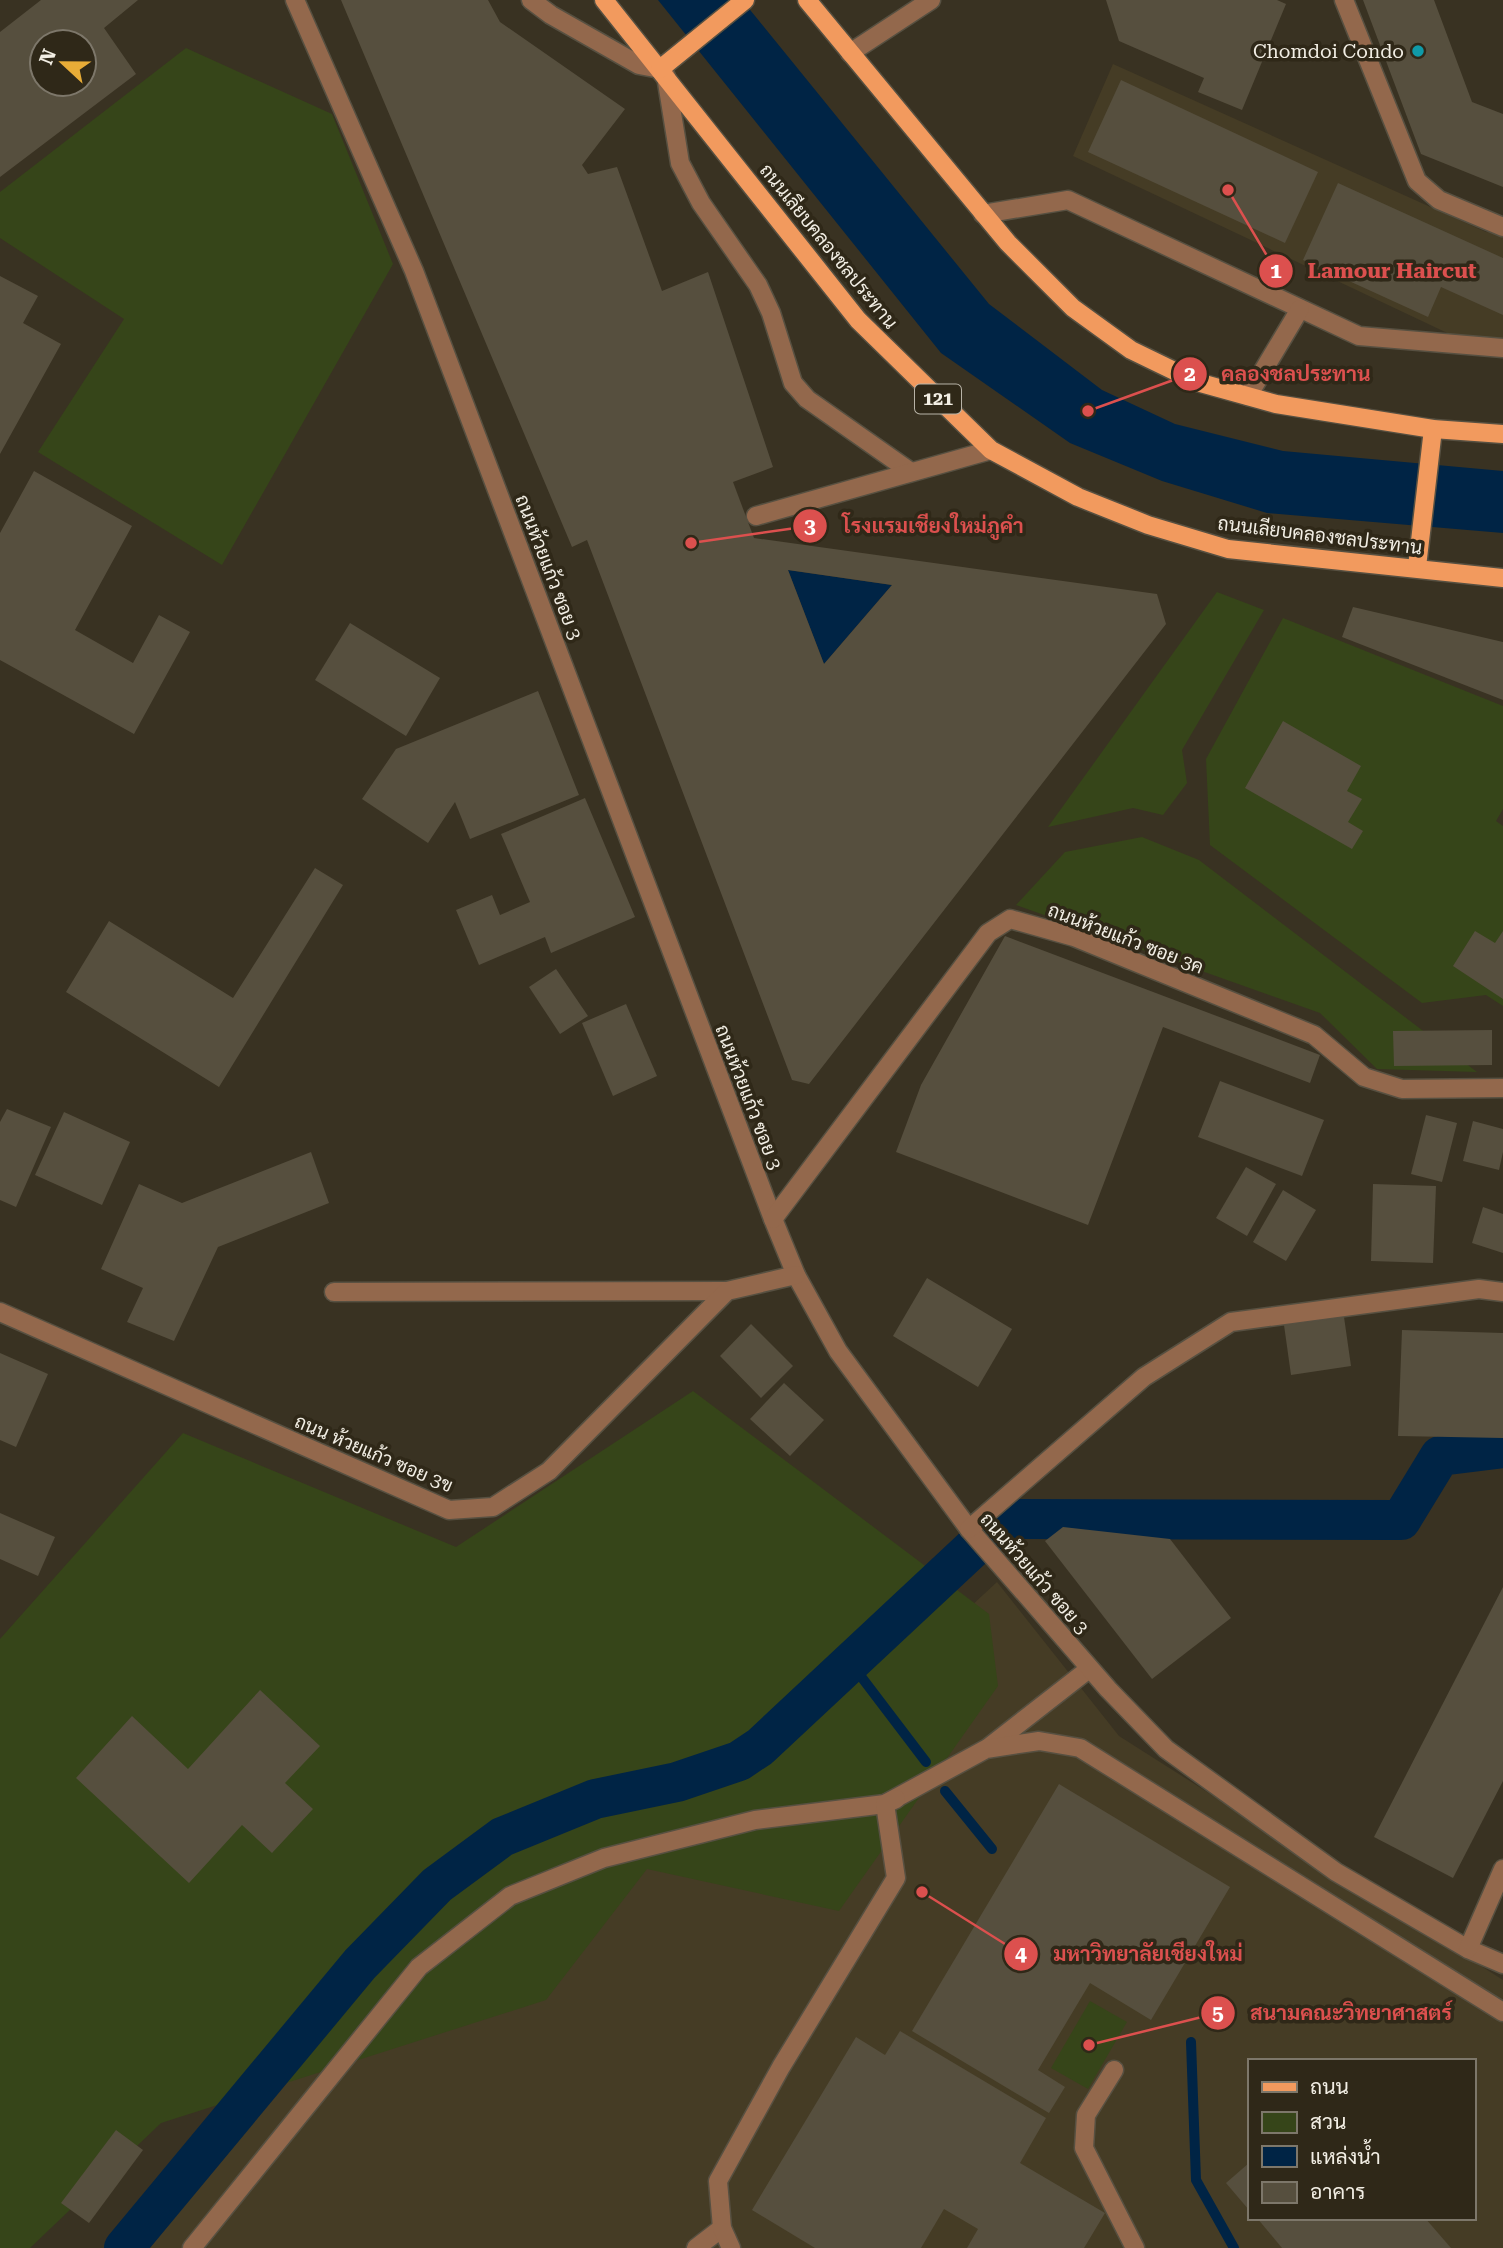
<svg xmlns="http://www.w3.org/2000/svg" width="1503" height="2248" font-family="'Roboto Serif',Sarabun,serif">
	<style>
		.built { fill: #453c25; fill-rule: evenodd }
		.green { fill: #364519 }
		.water { fill: #002445 }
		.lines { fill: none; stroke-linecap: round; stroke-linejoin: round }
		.stream { stroke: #002445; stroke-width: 10 }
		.canal { stroke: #002445; stroke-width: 40 }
		.building { fill: #564f3e; fill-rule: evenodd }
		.service-casing { stroke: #575041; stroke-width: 21 }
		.minor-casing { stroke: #575041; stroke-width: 21 }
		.primary-casing { stroke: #575041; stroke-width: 21 }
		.service { stroke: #93684c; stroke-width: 18 }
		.minor { stroke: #93684c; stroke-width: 18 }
		.primary { stroke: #f29a5e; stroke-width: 18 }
		.culture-dot { fill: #0f9aa8; stroke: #2f2818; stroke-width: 2.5 }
		.labels { text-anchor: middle; stroke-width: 7; stroke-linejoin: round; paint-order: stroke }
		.shield { fill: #2f2818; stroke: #b8b3a7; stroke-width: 2 }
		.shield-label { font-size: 18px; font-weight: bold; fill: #f2eee4 }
		.poi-label { font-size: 19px; fill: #f2eee4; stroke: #2f2818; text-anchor: end }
		.street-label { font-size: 19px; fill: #f2eee4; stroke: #2f2818 }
		.leader { fill: none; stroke: #dc504e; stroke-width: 2.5 }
		.callout-dot { fill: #dc504e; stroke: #2f2818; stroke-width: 2.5 }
		.mark-label { font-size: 21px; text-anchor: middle; font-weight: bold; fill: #fff }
		.callout-label { font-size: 21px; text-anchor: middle; font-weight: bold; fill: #dc504e; stroke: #2f2818; stroke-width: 7; stroke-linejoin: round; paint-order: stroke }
	</style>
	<rect width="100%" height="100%" fill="#393222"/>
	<g class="built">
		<path d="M1113,64L1486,232L1503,233V342L1460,339L1073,156Z"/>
		<path d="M997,1582L1119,1736L1503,1980V2248H108L142,2233L285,2037L764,1798ZM1249,2061H1473V2218H1249Z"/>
	</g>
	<g class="green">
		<path d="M186,48L332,114L393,264L222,565L38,452L124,319L0,238V192Z"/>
		<path d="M1217,592L1264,610L1182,750L1187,783L1163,815L1133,808L1048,827Z"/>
		<path d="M1283,618L1503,706V809L1496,821L1503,826V1006L1486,995L1422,1003L1210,845L1206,759Z"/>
		<path d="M1142,837L1199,860L1477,1072L1377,1069L1320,1013L1016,905L1065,852Z"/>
		<path d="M693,1391L989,1614L998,1686L839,1911L647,1869L546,2000L161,2123L30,2248H0V1639L183,1433L456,1547Z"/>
		<path d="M1090,2001L1127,2022L1088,2089L1051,2068Z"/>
	</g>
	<g class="water">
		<path d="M658,0H742L989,304L1102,390L1175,424L1283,451L1503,471V533L1267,513L1162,481L1070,443L941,353Z"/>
		<path d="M788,570L892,585L824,664Z"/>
	</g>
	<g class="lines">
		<g class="stream">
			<path d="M850,1662L926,1762"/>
			<path d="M945,1791L992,1849"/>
			<path d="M1191,2042L1196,2180L1234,2248"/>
		</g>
		<path class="canal" d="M124,2248L360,1964L437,1885L502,1837L595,1799L677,1782L739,1761L760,1747L1004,1519L1401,1520L1440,1456L1503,1448"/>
	</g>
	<g class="building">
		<path d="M41,0H138L104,28L136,74L0,177V32ZM42,42H84V84H42Z"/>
		<path d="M341,0H488L500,22L625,109L582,165L588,174L617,167L662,291L708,272L773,467L733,482L754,538L1157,594L1166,624L809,1084L792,1080L587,540L572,547ZM788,570L892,585L824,664Z"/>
		<path d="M1106,0H1277L1286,4L1242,110L1198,92L1204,78L1119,41Z"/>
		<path d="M1363,0H1434L1472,102L1503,114V187L1421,154Z"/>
		<path d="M1121,80L1318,172L1285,243L1088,152Z"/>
		<path d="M1338,183L1503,258V315L1441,287L1428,317L1303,260Z"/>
		<path d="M0,276L38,296L23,323L61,344L0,454Z"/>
		<path d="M34,471L132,526L75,630L133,663L159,615L190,632L134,734L0,660V533Z"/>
		<path d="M1353,607L1503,642V700L1342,637Z"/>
		<path d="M350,623L440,678L406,736L315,680Z"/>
		<path d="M538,691L579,795L470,839L455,802L428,843L362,799L396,749Z"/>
		<path d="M1283,721L1361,766L1347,791L1362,799L1348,822L1363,831L1352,849L1245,788Z"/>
		<path d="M585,798L635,917L551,953L545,937L479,965L456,910L492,895L500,915L530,902L501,834Z"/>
		<path d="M315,868L343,885L219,1087L66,992L109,921L233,998Z"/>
		<path d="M1475,931L1495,943L1503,931V999L1453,966Z"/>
		<path d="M1005,936L1320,1055L1310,1083L1163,1027L1088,1225L896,1152L921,1085Z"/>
		<path d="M556,969L588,1016L560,1034L529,987Z"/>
		<path d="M626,1004L657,1076L613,1096L582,1023Z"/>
		<path d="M1492,1030V1065L1394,1066L1393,1031Z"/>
		<path d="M1220,1081L1324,1120L1302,1176L1198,1137Z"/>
		<path d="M7,1109L51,1127L16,1207L0,1200V1122Z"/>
		<path d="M64,1112L130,1142L102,1205L35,1175Z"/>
		<path d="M1426,1115L1457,1123L1442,1182L1411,1174Z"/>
		<path d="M1473,1121L1503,1129V1152L1499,1170L1463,1161Z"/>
		<path d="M311,1152L329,1203L218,1247L174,1341L127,1322L143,1288L101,1269L139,1184L182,1203Z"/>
		<path d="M1246,1167L1276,1184L1247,1236L1216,1218Z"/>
		<path d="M1373,1184L1436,1186L1433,1263L1371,1261Z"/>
		<path d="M1283,1190L1316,1210L1286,1261L1253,1242Z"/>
		<path d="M1483,1207L1503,1214V1253L1472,1243Z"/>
		<path d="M927,1278L1012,1329L978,1387L893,1336Z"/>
		<path d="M1344,1317L1351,1366L1291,1375L1284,1325Z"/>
		<path d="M751,1324L793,1366L761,1398L720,1356Z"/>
		<path d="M1402,1330L1503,1333V1438L1398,1436Z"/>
		<path d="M0,1353L48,1374L16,1447L0,1440Z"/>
		<path d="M784,1383L824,1420L790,1456L750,1419Z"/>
		<path d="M0,1513L55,1537L38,1576L0,1559Z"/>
		<path d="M1063,1527L1170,1539L1231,1618L1152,1679L1045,1541Z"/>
		<path d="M1503,1587V1781L1453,1878L1374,1837Z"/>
		<path d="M260,1690L320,1746L285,1783L313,1809L272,1853L242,1825L189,1883L76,1778L132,1716L188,1769Z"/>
		<path d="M1059,1784L1230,1887L1151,2020L1090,1983L1038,2070L1065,2087L1049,2113L912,2031Z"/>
		<path d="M900,2031L1046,2118L1020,2163L1105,2213L1084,2248H967L978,2229L944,2209L921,2248H815L752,2210L856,2037L885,2055Z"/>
		<path d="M116,2130L143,2150L89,2223L61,2203Z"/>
		<path d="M1249,2163V2210L1226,2183Z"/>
		<path d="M1257,2218H1425L1451,2248H1282Z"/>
	</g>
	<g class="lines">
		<g class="service-casing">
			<g id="service">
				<path d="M531,0L551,15L639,65L660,69"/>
				<path d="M850,53L931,0"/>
				<path d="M666,76L680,163L701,203L758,285L771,313L793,383L807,399L911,472"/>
				<path d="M983,214L1068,200L1359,336L1503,348"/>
				<path d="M1248,396L1300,309"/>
				<path d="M756,516L991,450"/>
				<path d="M334,1292L727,1291"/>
				<path d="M989,1747L1089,1669"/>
				<path d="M1114,2070L1086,2115L1084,2148L1135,2248"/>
				<path d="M192,2248L419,1967L510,1896L604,1858L755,1820L885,1804L986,1749L1039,1741L1080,1748L1503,2012"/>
				<path d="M696,2248L722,2228"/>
				<path d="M731,2248L722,2228L718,2181L781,2067L896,1878L885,1804L896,1799"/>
			</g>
		</g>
		<g class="minor-casing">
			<g id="minor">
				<path d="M295,0L414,271L773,1219L796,1275L838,1351L969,1529L1108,1689L1166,1749L1336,1872L1468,1949L1503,1964"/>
				<path d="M1344,0L1417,181L1439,200L1503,227"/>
				<path d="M773,1219L988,933L1010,919L1074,937L1314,1035L1364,1077L1402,1089L1503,1088"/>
				<path d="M0,1312L449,1510L493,1507L549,1471L727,1291L796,1275"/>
				<path d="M969,1529L1144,1377L1231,1322L1479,1289L1503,1292"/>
				<path d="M1468,1949L1503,1869"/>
			</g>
		</g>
		<g class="primary-casing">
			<g id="primary">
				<path d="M604,0L858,320L991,450L1078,497L1148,525L1228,549L1503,578"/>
				<path d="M807,0L1008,243L1073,308L1131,350L1197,382L1276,404L1433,429L1503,434"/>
				<path d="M660,69L745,0"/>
				<path d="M1417,567L1433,429"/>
			</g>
		</g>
		<use href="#service" class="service"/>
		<use href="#minor" class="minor"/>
		<use href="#primary" class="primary"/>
	</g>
	<circle class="culture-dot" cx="1418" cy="51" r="7"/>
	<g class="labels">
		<rect class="shield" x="915" y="384.5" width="46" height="29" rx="5"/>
		<g class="shield-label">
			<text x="938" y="405">121</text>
		</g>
		<g class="poi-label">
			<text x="1404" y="58">Chomdoi Condo</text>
		</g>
		<g class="street-label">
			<text transform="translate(829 246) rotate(51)" y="7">ถนนเลียบคลองชลประทาน</text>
			<text transform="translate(1320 535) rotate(7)" y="7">ถนนเลียบคลองชลประทาน</text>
			<text transform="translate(549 567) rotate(69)" y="7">ถนนห้วยแก้ว ซอย 3</text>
			<text transform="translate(1126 938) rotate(21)" y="7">ถนนห้วยแก้ว ซอย 3ค</text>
			<text transform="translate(749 1097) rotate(69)" y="7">ถนนห้วยแก้ว ซอย 3</text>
			<text transform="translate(374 1453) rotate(23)" y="7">ถนน ห้วยแก้ว ซอย 3ข</text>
			<text transform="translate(1035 1573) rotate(49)" y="7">ถนนห้วยแก้ว ซอย 3</text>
		</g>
	</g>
	<path class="leader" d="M1228 190L1276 271M1088 411L1190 374M691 543L810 526M922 1892L1021 1954M1089 2045L1218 2013"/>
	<g class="callout-dot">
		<circle cx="1228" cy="190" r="7"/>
		<circle cx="1088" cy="411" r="7"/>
		<circle cx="691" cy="543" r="7"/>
		<circle cx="922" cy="1892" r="7"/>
		<circle cx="1089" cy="2045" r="7"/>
		<circle cx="1276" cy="271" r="18"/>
		<circle cx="1190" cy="374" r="18"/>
		<circle cx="810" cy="526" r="18"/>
		<circle cx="1021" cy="1954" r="18"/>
		<circle cx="1218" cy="2013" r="18"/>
	</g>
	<g class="mark-label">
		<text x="1276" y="278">1</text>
		<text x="1190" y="381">2</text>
		<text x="810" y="533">3</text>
		<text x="1021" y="1961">4</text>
		<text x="1218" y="2020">5</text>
	</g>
	<g class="callout-label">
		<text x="1392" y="278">Lamour Haircut</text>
		<text x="1296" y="381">คลองชลประทาน</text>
		<text x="933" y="533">โรงแรมเชียงใหม่ภูคำ</text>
		<text x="1148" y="1961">มหาวิทยาลัยเชียงใหม่</text>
		<text x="1351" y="2020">สนามคณะวิทยาศาสตร์</text>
	</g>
	<rect x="1248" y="2059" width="228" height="161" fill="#2f2818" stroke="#7d776a" stroke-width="2"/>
	<rect x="1262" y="2082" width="35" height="10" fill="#f29a5e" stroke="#7d776a" stroke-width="2"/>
	<text x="1310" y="2094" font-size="21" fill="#f2eee4">ถนน</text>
	<rect x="1262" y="2112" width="35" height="21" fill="#364519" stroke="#7d776a" stroke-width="2"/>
	<text x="1310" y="2129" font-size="21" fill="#f2eee4">สวน</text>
	<rect x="1262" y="2146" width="35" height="21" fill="#002445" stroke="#7d776a" stroke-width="2"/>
	<text x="1310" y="2164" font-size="21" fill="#f2eee4">แหล่งน้ำ</text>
	<rect x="1262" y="2182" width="35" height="21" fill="#564f3e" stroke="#7d776a" stroke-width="2"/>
	<text x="1310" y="2199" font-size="21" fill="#f2eee4">อาคาร</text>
	<g transform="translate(63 63) rotate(292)"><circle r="33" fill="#2f2818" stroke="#7d776a" stroke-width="2"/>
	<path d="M0-5L12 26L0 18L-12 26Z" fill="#e8ac37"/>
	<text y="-10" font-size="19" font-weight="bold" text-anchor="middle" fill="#f2eee4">N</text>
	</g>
</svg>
